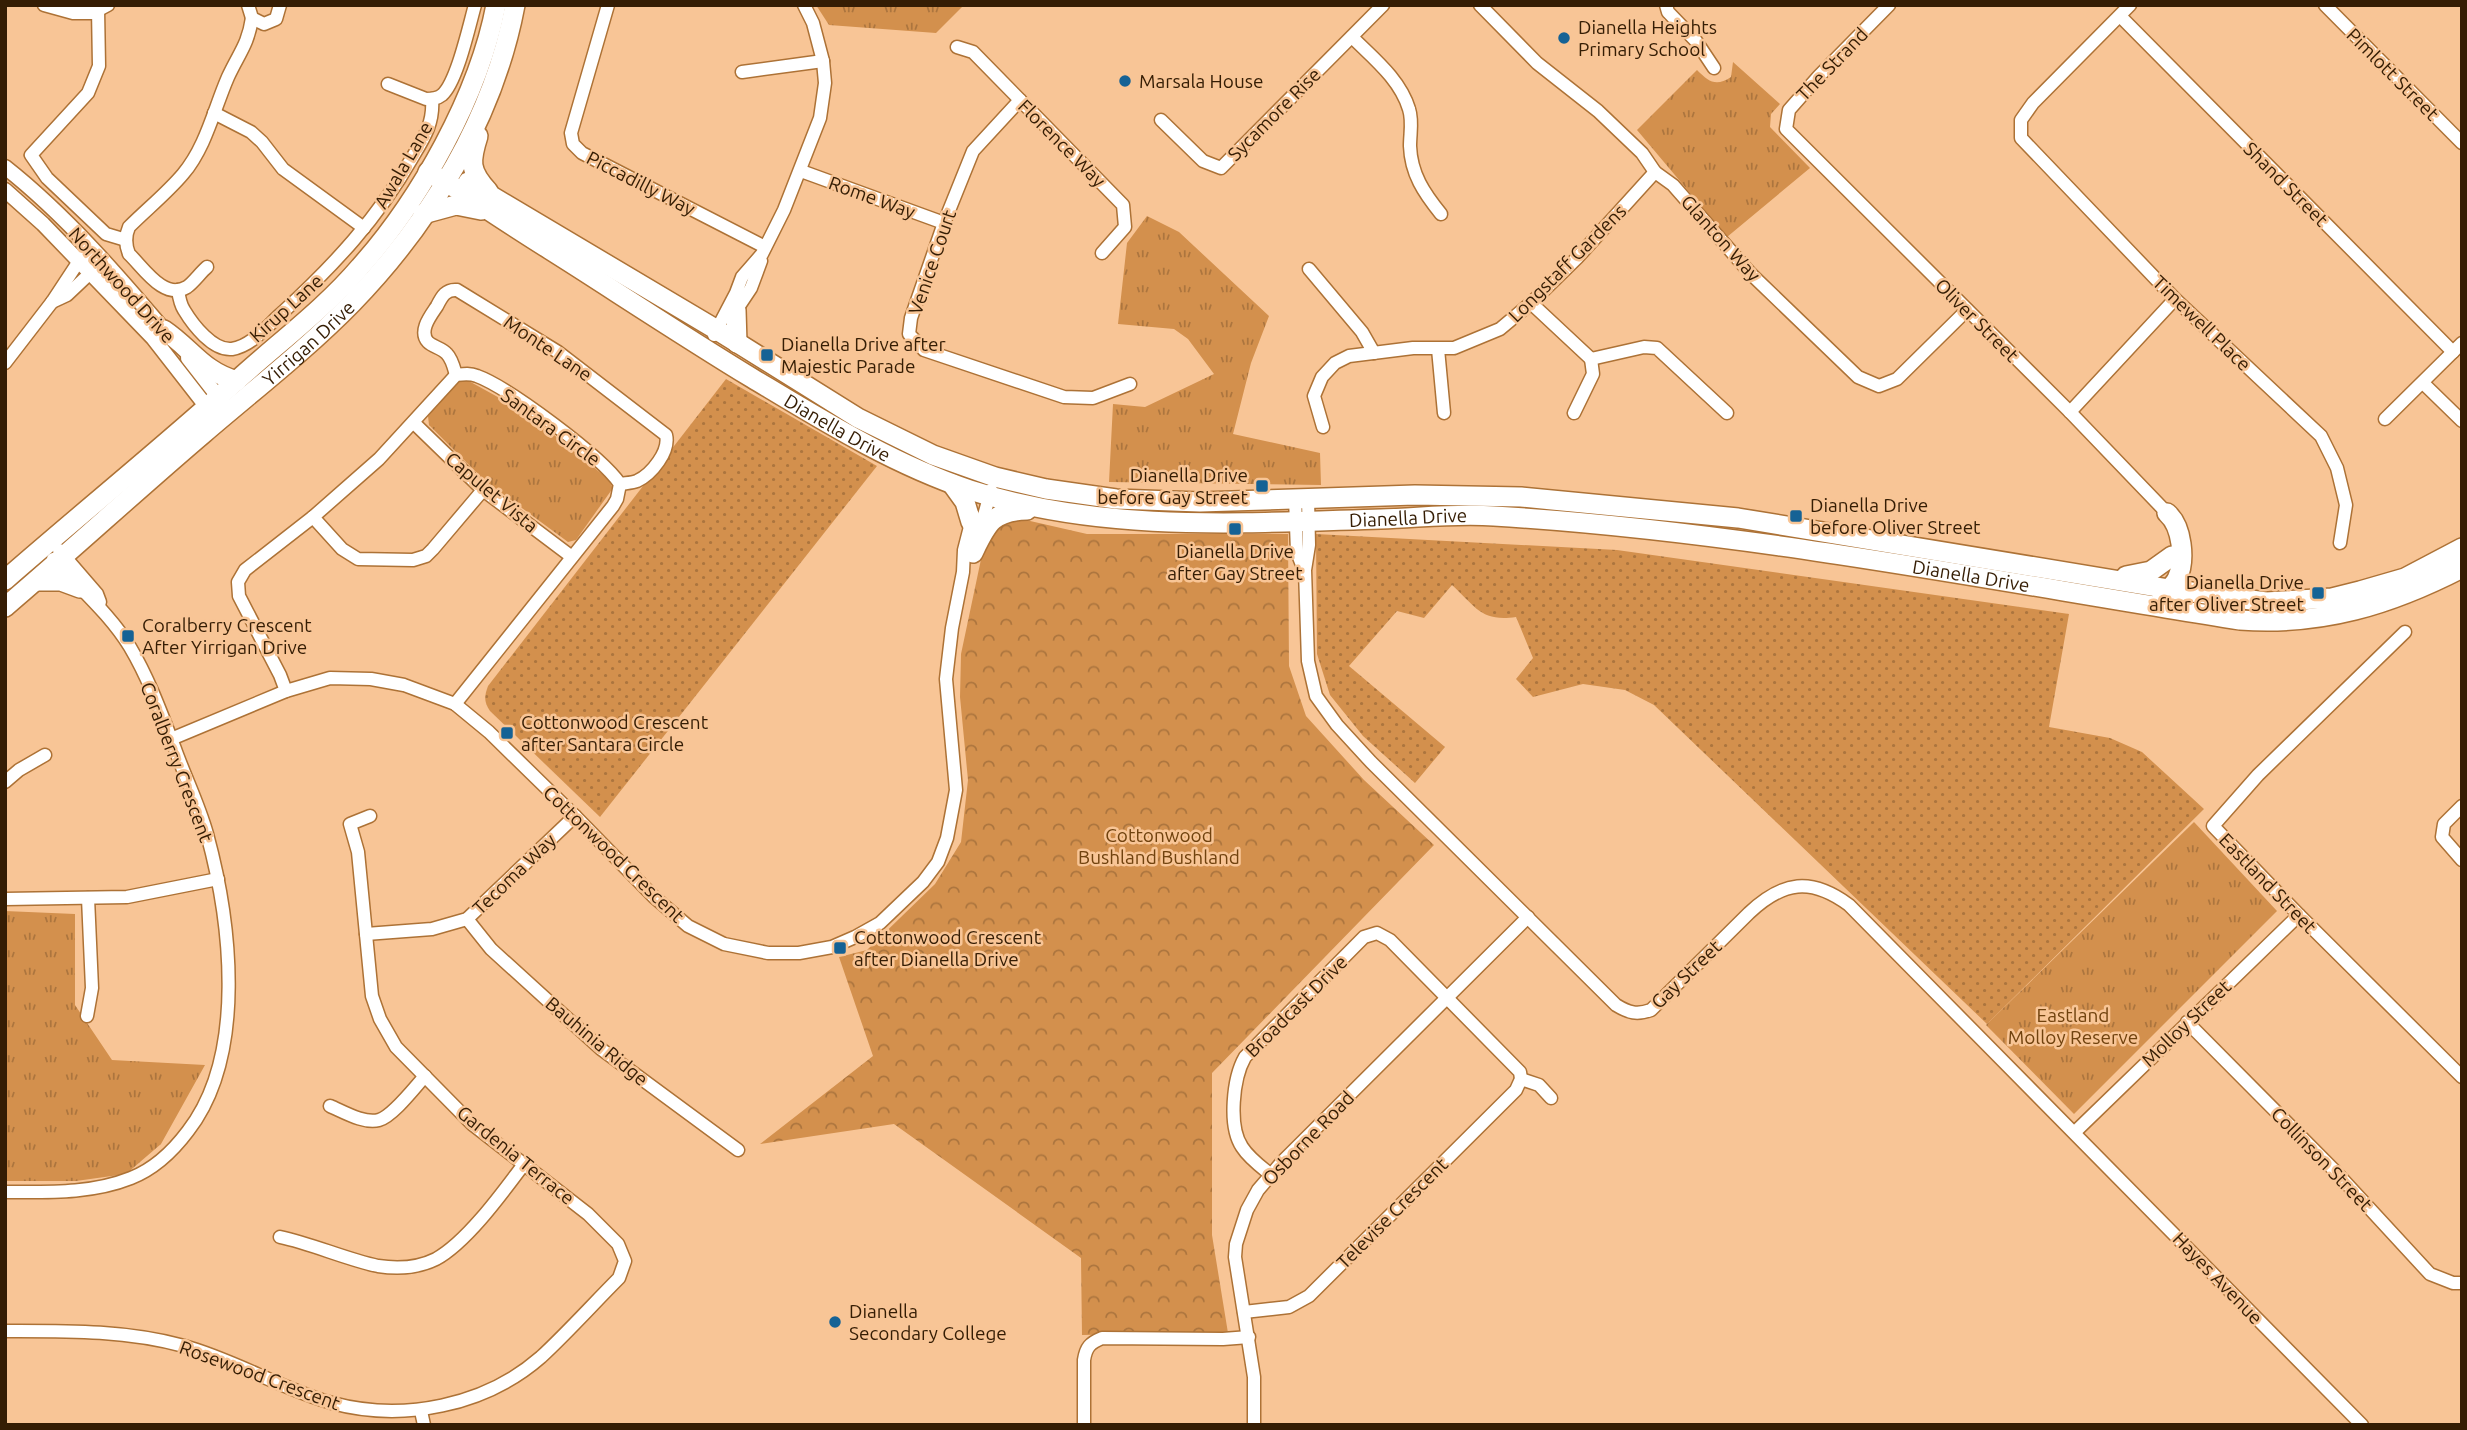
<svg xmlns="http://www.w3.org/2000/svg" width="2467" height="1430" font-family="Ubuntu,sans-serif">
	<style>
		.grass { fill: url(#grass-dots) }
		.forest { fill: url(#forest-crowns) }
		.park { fill: url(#park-tufts) }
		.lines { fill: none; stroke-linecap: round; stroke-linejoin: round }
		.minor-casing { stroke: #ad7236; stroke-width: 15 }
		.tertiary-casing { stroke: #ad7236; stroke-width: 17 }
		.primary-casing { stroke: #ad7236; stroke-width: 22 }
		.minor { stroke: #fff; stroke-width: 12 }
		.tertiary { stroke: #fff; stroke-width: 14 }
		.primary { stroke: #fff; stroke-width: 19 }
		.poi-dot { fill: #156295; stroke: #f8c596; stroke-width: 2.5 }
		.labels { text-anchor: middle; stroke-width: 5; stroke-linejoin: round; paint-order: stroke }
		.poi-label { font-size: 19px; fill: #351d04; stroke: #f8c596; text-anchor: start }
		.street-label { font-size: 19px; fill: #351d04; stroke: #f8c596 }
		.park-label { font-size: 19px; fill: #70420e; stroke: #f8c596 }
	</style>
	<defs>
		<pattern id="grass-dots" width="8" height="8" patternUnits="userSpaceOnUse" patternTransform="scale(1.75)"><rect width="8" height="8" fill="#d3904d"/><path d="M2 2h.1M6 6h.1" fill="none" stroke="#ac753e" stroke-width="1.8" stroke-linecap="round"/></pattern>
		<pattern id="forest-crowns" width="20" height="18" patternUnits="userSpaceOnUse" patternTransform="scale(1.75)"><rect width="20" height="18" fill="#d3904d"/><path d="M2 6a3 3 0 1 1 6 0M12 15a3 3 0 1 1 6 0" fill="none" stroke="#ac753e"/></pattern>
		<pattern id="park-tufts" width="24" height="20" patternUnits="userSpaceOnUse" patternTransform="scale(1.75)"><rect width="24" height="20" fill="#d3904d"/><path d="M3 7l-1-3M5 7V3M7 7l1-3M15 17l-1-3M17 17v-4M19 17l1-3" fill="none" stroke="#ac753e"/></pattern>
	</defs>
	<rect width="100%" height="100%" fill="#f8c596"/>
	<g class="grass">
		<path d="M726,379L877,466L600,817L490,711C484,702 484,697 488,686Z"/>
		<path d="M1316,534L1617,550L2069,614L2049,727L2110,738L2142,752L2204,809L1987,1024L1654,705L1625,690L1583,684L1533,697L1516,679L1533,658L1516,617C1481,622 1476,607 1452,585L1424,618L1397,611L1349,666L1445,747L1415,783L1363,736L1330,695L1317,654Z"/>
	</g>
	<path class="forest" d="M991,512L1087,534H1288L1289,666L1306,716L1364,780L1434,845L1212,1073V1235L1228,1333L1082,1335L1081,1258L894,1124L760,1144L873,1056L839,957L867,950L935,884L961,842L968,780L960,697L961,654Z"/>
	<g class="park">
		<path d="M816,5H964L936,33L829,25Z"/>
		<path d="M1733,62L1780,104L1771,114L1770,127L1810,168L1727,237L1637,130L1697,70C1709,82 1716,87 1731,77Z"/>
		<path d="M1147,216L1179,232L1269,316L1251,363L1233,434L1320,453L1321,485L1109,482L1113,404L1145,407L1214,374L1188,339L1174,329L1118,324L1127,243Z"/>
		<path d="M467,380L527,413L608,479L613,488L576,540L568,542L484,480L429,425L428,416L457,381Z"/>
		<path d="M2194,822L2277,911L2074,1114L1986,1025Z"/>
		<path d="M5,911L75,914V1005L112,1060L205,1065L161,1144L126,1174L76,1181H5Z"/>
	</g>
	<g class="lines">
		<g class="minor-casing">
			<g id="minor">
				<path d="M44,5L73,13H93L108,5"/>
				<path d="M248,5L252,18L264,24L276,19L280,5"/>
				<path d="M608,5L571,133L573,144L582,153L765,247"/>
				<path d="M1480,5L1537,63L1598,111L1642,153L1655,172L1673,185L1751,274L1858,377L1879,386L1897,379L1967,310"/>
				<path d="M1666,5L1668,12L1696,41L1714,68"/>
				<path d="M1889,5L1819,76L1789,110L1786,129L2070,412L2167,513"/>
				<path d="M2130,5L2033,103L2021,120V138L2175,299L2321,436L2337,468L2346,505L2340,543"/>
				<path d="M2325,5L2462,143"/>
				<path d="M98,9L99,66L88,93L31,155L47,178L106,234L126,240"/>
				<path d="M2120,16L2453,352"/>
				<path d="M1352,37C1373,58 1400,79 1409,109C1413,121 1410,133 1410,146C1411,174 1424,193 1441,214"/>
				<path d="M957,47L973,52L1123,205L1125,227L1102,253"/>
				<path d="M742,72L823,61"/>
				<path d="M388,84L426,99C432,99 437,99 442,95C457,82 469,26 475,5"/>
				<path d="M1020,100L973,151L944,223L911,318L909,334L924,350L1064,397L1093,398L1130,384"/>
				<path d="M214,113L251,132L262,142L283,169L364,228"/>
				<path d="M1161,120L1203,161L1221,168L1383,5"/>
				<path d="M801,171L944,223"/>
				<path d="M207,267C200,273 194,282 187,287C164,301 143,267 129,254C125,244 125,236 129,227C147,209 167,193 183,174C206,147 214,109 228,77C239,53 248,45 252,18"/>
				<path d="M1309,269L1362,332L1374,353"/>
				<path d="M178,290C179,297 180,304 184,310C193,325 213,351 232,349C252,346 268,325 283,312C333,266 378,218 412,158C424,138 434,123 432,99"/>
				<path d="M52,302L67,295L103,261"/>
				<path d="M1531,303L1591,359"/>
				<path d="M735,312L751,288L761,261"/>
				<path d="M714,335L736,293L742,277L762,254L784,210L820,118L825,83L823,61L813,23L804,5"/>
				<path d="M1438,349L1444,413"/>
				<path d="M1591,359L1644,347L1657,348L1727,413"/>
				<path d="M5,363L52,302L79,261L92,250"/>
				<path d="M456,375C454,368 452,359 447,354C442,348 433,347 428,342C418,331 431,315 437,306C442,296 446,289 457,290L558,352L666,435C670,451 652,474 637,481C632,483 626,483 620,484"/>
				<path d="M2423,383L2462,421"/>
				<path d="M2070,412L2175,299"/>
				<path d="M1574,413L1593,374L1591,359"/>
				<path d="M2385,419L2462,343"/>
				<path d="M414,423L483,490L572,557"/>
				<path d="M1323,427L1314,396L1322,377L1335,363L1349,356L1413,348H1454L1500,329L1531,303L1577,258L1655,172"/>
				<path d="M1295,498L1297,552L1304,570"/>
				<path d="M1308,498L1309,545L1305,570L1308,661L1316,696L1337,725L1371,762L1616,1005C1629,1013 1637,1015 1651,1010L1749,913C1783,881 1811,877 1849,905L2362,1425"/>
				<path d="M313,517L342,549L358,559L413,560L426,556L433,549L483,490"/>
				<path d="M980,530L991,490"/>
				<path d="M59,550L97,594L100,602"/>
				<path d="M2405,632L2258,775L2213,826L2299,915L2462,1077"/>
				<path d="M286,691L280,675L239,596L238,582L245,570L313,517L379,459L456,375C464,374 470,373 477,376C508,387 602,457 620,484L617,499L613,506L455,704"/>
				<path d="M171,739L286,691L330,678L371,679L404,685L455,704L489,732L575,816L654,897L688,926L724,944L768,953H799L832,947L855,937L880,923L923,882L938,862L947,838L956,790L946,679L952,628L963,572L964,550L973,515"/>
				<path d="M5,782L19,770L45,755"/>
				<path d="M2462,806L2444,824L2442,837L2462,860"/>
				<path d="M5,899L127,897L218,879"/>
				<path d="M467,919L491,949L601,1049L738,1150"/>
				<path d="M366,934L432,929L467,919L575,816"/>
				<path d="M87,1016L92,988L88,898"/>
				<path d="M2187,1022L2335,1171L2430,1274L2453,1283H2462"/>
				<path d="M1521,1079L1539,1085L1551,1098"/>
				<path d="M330,1106C344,1112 364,1124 379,1120C393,1116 415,1087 425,1076"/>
				<path d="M2075,1132L2299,915"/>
				<path d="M5,1192C48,1192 91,1194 131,1178C154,1169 173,1151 188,1131C247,1055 231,922 207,834C199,805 185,777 175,749C162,715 149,679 130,647C110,614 79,588 53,559"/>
				<path d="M280,1237C313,1244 345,1259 378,1266C398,1269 418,1268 436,1259C467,1242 503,1192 524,1164"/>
				<path d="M1244,1312L1289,1307L1309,1296L1516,1090L1521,1079L1520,1072L1390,940L1377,933L1364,937L1245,1057C1233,1078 1228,1126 1242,1147C1249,1158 1260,1166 1270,1174"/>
				<path d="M5,1331C66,1331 125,1330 184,1346C235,1360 281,1389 332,1403C403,1422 485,1406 541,1357C568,1332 593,1304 619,1278L625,1261L618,1244L588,1214L472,1124L396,1047L380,1019L372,996L358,852L350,824L370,816"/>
				<path d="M421,1411L424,1425"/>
				<path d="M1084,1425V1360C1086,1347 1090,1343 1102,1338L1223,1339L1249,1337"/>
				<path d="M1254,1425V1377L1235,1257L1236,1244L1247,1210L1258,1190L1282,1162L1528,917"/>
			</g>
		</g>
		<g class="tertiary-casing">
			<g id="tertiary">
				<path d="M5,167C67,216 120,278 170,337"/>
				<path d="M5,190L43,224L153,338L213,415"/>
				<path d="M188,358L223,403"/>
			</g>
		</g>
		<g class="primary-casing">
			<g id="primary">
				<path d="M478,136C470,161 469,171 488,191"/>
				<path id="s1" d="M428,172L459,190C500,219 543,245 585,272C641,308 696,344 752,378C822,420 892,464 970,490C1102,533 1244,523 1381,519C1418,518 1456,513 1494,516C1745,531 1992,581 2240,620C2322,626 2390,605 2462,568"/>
				<path d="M468,182L717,330L858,418L933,455L995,477L1046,489L1116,499L1200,502L1415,495L1521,497L1738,518L2169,589L2266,602L2332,598L2360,591L2405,578L2462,548"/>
				<path d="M423,214L456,205L481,210"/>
				<path d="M736,310L737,343"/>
				<path d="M164,330C192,349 202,371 237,381"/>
				<path d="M952,484L965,502L971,522"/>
				<path d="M973,553C987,524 992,511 1027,510"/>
				<path d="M2126,576L2151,571L2172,556"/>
				<path d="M5,580C84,511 166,445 243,375C282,340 326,307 360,267C420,200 479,95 496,5"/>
				<path d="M37,581H61L80,588"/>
				<path d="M2162,596C2167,591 2174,585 2177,579C2186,560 2182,526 2167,513"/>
				<path id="s2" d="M5,607C72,550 137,490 204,433C254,390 306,350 352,303C430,223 494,117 515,5"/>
			</g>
		</g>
		<use href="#minor" class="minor"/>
		<use href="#tertiary" class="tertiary"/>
		<use href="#primary" class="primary"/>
	</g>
	<g class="poi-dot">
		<circle cx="1564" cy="38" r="7"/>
		<circle cx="1125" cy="81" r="7"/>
		<rect x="760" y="348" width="14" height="14" rx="3.5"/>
		<rect x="1255" y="479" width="14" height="14" rx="3.5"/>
		<rect x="1789" y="509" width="14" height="14" rx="3.5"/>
		<rect x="1228" y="522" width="14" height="14" rx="3.5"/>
		<rect x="2311" y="586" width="14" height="14" rx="3.5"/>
		<rect x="121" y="629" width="14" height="14" rx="3.5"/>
		<rect x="500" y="726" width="14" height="14" rx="3.5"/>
		<rect x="833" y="941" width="14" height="14" rx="3.5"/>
		<circle cx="835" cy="1322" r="7"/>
	</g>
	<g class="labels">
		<g class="poi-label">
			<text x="1578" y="34">Dianella Heights<tspan x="1578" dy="22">Primary School</tspan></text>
			<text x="1139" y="88">Marsala House</text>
			<text x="781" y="351">Dianella Drive after<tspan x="781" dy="22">Majestic Parade</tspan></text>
			<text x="1248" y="482" text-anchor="end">Dianella Drive<tspan x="1248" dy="22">before Gay Street</tspan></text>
			<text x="1810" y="512">Dianella Drive<tspan x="1810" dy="22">before Oliver Street</tspan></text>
			<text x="1235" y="558" text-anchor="middle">Dianella Drive<tspan x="1235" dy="22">after Gay Street</tspan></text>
			<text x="2304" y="589" text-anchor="end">Dianella Drive<tspan x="2304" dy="22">after Oliver Street</tspan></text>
			<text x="142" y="632">Coralberry Crescent<tspan x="142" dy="22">After Yirrigan Drive</tspan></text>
			<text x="521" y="729">Cottonwood Crescent<tspan x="521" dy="22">after Santara Circle</tspan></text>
			<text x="854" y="944">Cottonwood Crescent<tspan x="854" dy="22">after Dianella Drive</tspan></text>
			<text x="849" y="1318">Dianella<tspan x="849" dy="22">Secondary College</tspan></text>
		</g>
		<g class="street-label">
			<text transform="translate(1832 64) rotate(-46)" y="7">The Strand</text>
			<text transform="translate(2393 74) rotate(45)" y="7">Pimlott Street</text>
			<text transform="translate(1274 114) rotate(-45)" y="7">Sycamore Rise</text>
			<text transform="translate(1062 143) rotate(45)" y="7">Florence Way</text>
			<text transform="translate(403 165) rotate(-60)" y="7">Awala Lane</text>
			<text transform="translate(641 183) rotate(27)" y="7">Piccadilly Way</text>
			<text transform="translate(2286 184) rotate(45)" y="7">Shand Street</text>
			<text transform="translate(872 197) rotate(20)" y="7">Rome Way</text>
			<text transform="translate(1721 238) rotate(48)" y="7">Glanton Way</text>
			<text transform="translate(932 262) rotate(-71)" y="7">Venice Court</text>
			<text transform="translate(1567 263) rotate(-45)" y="7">Longstaff Gardens</text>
			<text transform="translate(122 285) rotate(48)" y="7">Northwood Drive</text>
			<text transform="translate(286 308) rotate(-42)" y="7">Kirup Lane</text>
			<text transform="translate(1977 320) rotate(45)" y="7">Oliver Street</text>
			<text transform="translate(2202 323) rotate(44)" y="7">Timewell Place</text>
			<text dy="7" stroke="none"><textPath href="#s2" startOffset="402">Yirrigan Drive</textPath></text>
			<text transform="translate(548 348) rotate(34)" y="7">Monte Lane</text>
			<text transform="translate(551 427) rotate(36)" y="7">Santara Circle</text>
			<text dy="7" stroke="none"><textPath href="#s1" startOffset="483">Dianella Drive</textPath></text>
			<text transform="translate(492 492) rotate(40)" y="7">Capulet Vista</text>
			<text dy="7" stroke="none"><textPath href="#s1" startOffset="1071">Dianella Drive</textPath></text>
			<text dy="7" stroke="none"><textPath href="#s1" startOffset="1638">Dianella Drive</textPath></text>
			<text transform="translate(177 762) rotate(69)" y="7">Coralberry Crescent</text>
			<text transform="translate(614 854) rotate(44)" y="7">Cottonwood Crescent</text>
			<text transform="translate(514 874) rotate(-44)" y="7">Tecoma Way</text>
			<text transform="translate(2268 883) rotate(46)" y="7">Eastland Street</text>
			<text transform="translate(1686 974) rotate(-44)" y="7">Gay Street</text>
			<text transform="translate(1296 1006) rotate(-45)" y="7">Broadcast Drive</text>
			<text transform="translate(2186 1023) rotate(-44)" y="7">Molloy Street</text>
			<text transform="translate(597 1041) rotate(40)" y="7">Bauhinia Ridge</text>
			<text transform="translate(1308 1138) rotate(-46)" y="7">Osborne Road</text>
			<text transform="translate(516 1155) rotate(39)" y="7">Gardenia Terrace</text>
			<text transform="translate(2322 1159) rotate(46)" y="7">Collinson Street</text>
			<text transform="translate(1392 1213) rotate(-45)" y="7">Televise Crescent</text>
			<text transform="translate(2218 1278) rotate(46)" y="7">Hayes Avenue</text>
			<text transform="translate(260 1375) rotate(20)" y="7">Rosewood Crescent</text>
		</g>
		<g class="park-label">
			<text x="1159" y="842">Cottonwood<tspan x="1159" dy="22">Bushland Bushland</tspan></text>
			<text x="2073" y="1022">Eastland<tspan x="2073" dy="22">Molloy Reserve</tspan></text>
		</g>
	</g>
	<rect width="2467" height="1430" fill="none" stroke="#351d04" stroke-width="14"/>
</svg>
